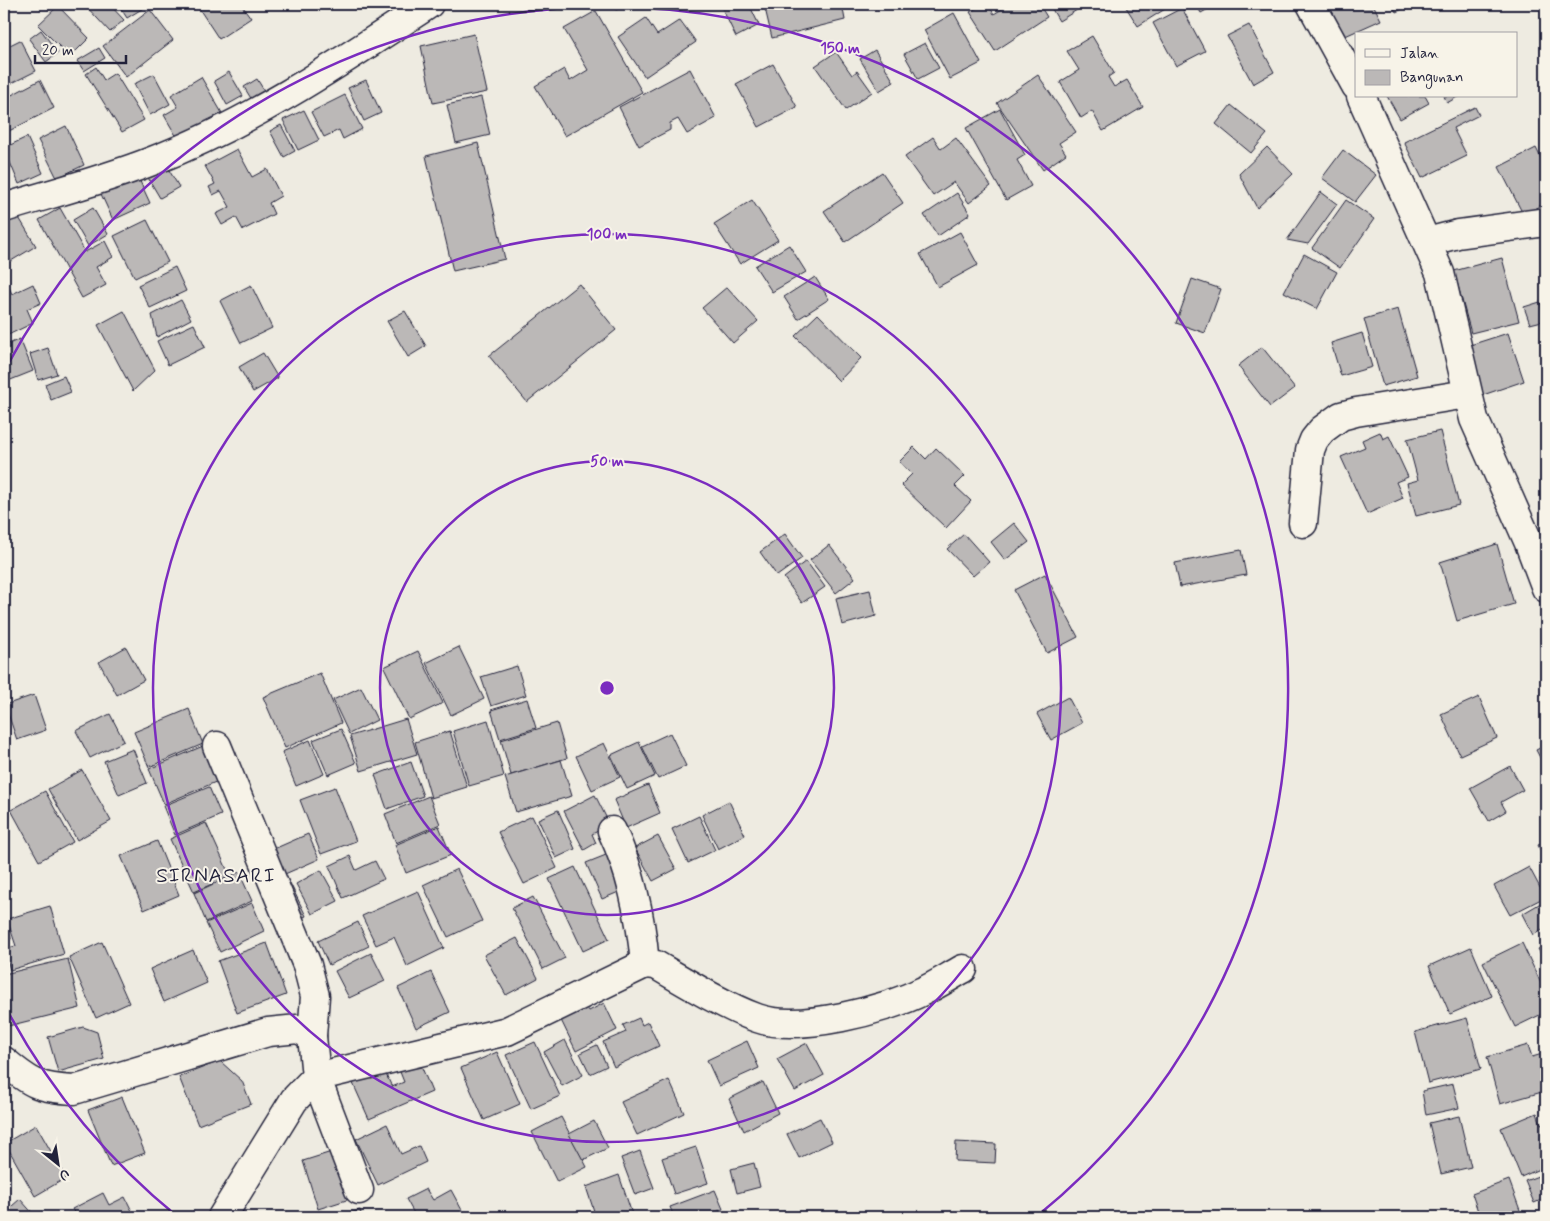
<svg xmlns="http://www.w3.org/2000/svg" width="1550" height="1221" font-family="Mynerve,sans-serif">
	<style>
		.building { fill: #bbb8b7; stroke: #22223b }
		.lines { fill: none; stroke-linecap: round; stroke-linejoin: round }
		.minor-casing { stroke: #22223b; stroke-width: 31 }
		.minor { stroke: #f7f3e8; stroke-width: 28 }
		.ring { fill: none; stroke: #7b2cbf; stroke-width: 2.5 }
		.labels { text-anchor: middle; stroke-width: 4; stroke-linejoin: round; paint-order: stroke }
		.quarter-label { font-size: 21px; letter-spacing: 1px; fill: #22223b; stroke: #f7f3e8 }
		.centre { fill: #7b2cbf; stroke: #f7f3e8; stroke-width: 2.5 }
		.ring-label { font-size: 15px; text-anchor: middle; font-weight: bold; fill: #7b2cbf; stroke: #f7f3e8; stroke-width: 4; stroke-linejoin: round; paint-order: stroke }
	</style>
	<rect width="100%" height="100%" fill="#eeebe1"/>
	<filter id="ink" filterUnits="userSpaceOnUse"><feTurbulence type="fractalNoise" baseFrequency=".02" numOctaves="2"/><feDisplacementMap in="SourceGraphic" scale="10" xChannelSelector="R" yChannelSelector="G"/><feConvolveMatrix kernelMatrix="1 2 1 2 8 2 1 2 1" color-interpolation-filters="sRGB"/></filter>
	<g filter="url(#ink)">
		<g class="building">
			<path d="M84,4H109L124,20L110,32Z"/>
			<path d="M118,4H150L127,18Z"/>
			<path d="M196,4H241L251,18L219,39Z"/>
			<path d="M612,4H625L616,10Z"/>
			<path d="M720,4H749L759,25L736,37Z"/>
			<path d="M764,4H842L845,20L772,38Z"/>
			<path d="M983,4H988L994,14L1010,4H1039L1047,17L995,51L970,12Z"/>
			<path d="M1049,4H1084L1085,5L1059,21Z"/>
			<path d="M1124,4H1173L1138,26Z"/>
			<path d="M1196,4H1217L1201,13Z"/>
			<path d="M1328,4H1373L1381,20L1343,37Z"/>
			<path d="M1392,4H1413L1396,12Z"/>
			<path d="M1471,4H1482L1474,8Z"/>
			<path d="M58,6L89,38L70,57L38,25Z"/>
			<path d="M1182,8L1205,51L1176,66L1153,23Z"/>
			<path d="M150,10L173,40L126,77L103,46Z"/>
			<path d="M596,11L642,92L565,136L535,86L564,69L570,81L588,70L564,29Z"/>
			<path d="M954,13L981,63L950,79L924,30Z"/>
			<path d="M646,18L657,35L680,20L696,42L645,77L618,37Z"/>
			<path d="M1249,25L1274,72L1253,84L1227,36Z"/>
			<path d="M41,30L58,53L46,62L29,39Z"/>
			<path d="M474,34L487,92L433,103L421,46Z"/>
			<path d="M1092,36L1114,73L1108,77L1114,87L1127,80L1143,107L1103,131L1092,111L1081,118L1060,82L1079,70L1067,51Z"/>
			<path d="M20,40L36,71L4,87V48Z"/>
			<path d="M925,43L939,68L918,79L904,54Z"/>
			<path d="M99,48L105,58L84,71L77,61Z"/>
			<path d="M875,50L894,82L879,91L860,59Z"/>
			<path d="M836,52L852,75L857,71L872,92L846,110L815,66Z"/>
			<path d="M773,64L797,107L759,127L736,84Z"/>
			<path d="M96,67L104,80L115,73L144,120L122,132L86,74Z"/>
			<path d="M690,69L716,118L687,134L678,119L670,123V130L639,146L619,107Z"/>
			<path d="M229,72L243,96L227,105L214,81Z"/>
			<path d="M154,74L170,104L150,115L134,84Z"/>
			<path d="M1038,75L1076,132L1059,143L1066,154L1043,170L997,103Z"/>
			<path d="M201,77L222,113L178,139L164,115L178,107L171,95Z"/>
			<path d="M257,79L265,92L252,100L244,87Z"/>
			<path d="M40,80L54,108L7,132L4,125V99Z"/>
			<path d="M366,80L381,113L364,121L348,88Z"/>
			<path d="M345,95L362,129L343,139L339,130L324,137L311,112Z"/>
			<path d="M1387,96H1425L1429,103L1400,119Z"/>
			<path d="M1444,96H1459L1447,103Z"/>
			<path d="M481,97L490,135L456,143L447,105Z"/>
			<path d="M1231,105L1267,134L1251,153L1216,124Z"/>
			<path d="M1475,107L1479,115L1453,128L1467,156L1422,178L1404,142Z"/>
			<path d="M1000,109L1025,155L1017,160L1031,186L1006,200L966,128Z"/>
			<path d="M304,110L319,140L298,150L283,120Z"/>
			<path d="M281,125L295,151L284,157L270,131Z"/>
			<path d="M66,126L84,165L57,178L38,140Z"/>
			<path d="M27,137L43,173L19,184L4,148Z"/>
			<path d="M933,137L941,149L956,138L991,186L969,203L954,182L933,196L905,157Z"/>
			<path d="M478,143L505,259L453,271L426,156Z"/>
			<path d="M1267,147L1293,174L1257,208L1239,174Z"/>
			<path d="M1536,148L1546,168V203L1523,214L1499,167Z"/>
			<path d="M237,149L252,177L267,169L281,196L269,203L274,214L243,230L236,217L222,225L216,214L230,207L221,191L213,195L209,187L215,184L205,166Z"/>
			<path d="M1343,150L1376,175L1355,202L1322,178Z"/>
			<path d="M166,165L179,187L160,198L147,176Z"/>
			<path d="M882,172L903,203L845,242L824,211Z"/>
			<path d="M138,177L150,203L113,220L101,194Z"/>
			<path d="M1321,192L1337,204L1308,244L1287,240Z"/>
			<path d="M957,193L970,214L938,236L924,215Z"/>
			<path d="M752,200L778,240L740,264L714,224Z"/>
			<path d="M1346,200L1374,219L1340,268L1312,248Z"/>
			<path d="M60,208L85,252L105,241L113,257L96,267L106,285L82,298L39,220Z"/>
			<path d="M93,208L108,234L88,246L73,220Z"/>
			<path d="M15,211L36,246L11,261L4,249V218Z"/>
			<path d="M147,220L168,262L135,278L114,236Z"/>
			<path d="M960,232L978,265L938,287L920,254Z"/>
			<path d="M789,245L806,272L772,292L755,266Z"/>
			<path d="M1304,254L1337,272L1317,309L1284,292Z"/>
			<path d="M1502,258L1519,321L1471,333L1454,271Z"/>
			<path d="M175,267L186,291L150,308L138,285Z"/>
			<path d="M815,277L829,299L798,319L784,297Z"/>
			<path d="M1192,279L1221,289L1205,333L1176,323Z"/>
			<path d="M7,283L12,294L33,284L41,303L27,309L33,323L6,336L4,331V285Z"/>
			<path d="M579,284L616,330L527,402L489,356Z"/>
			<path d="M251,285L272,328L241,343L220,301Z"/>
			<path d="M727,287L758,321L733,343L702,308Z"/>
			<path d="M181,300L191,319L157,337L152,315Z"/>
			<path d="M1540,302L1546,320L1530,324L1524,307Z"/>
			<path d="M1398,309L1417,376L1383,386L1364,319Z"/>
			<path d="M124,311L155,370L133,391L98,325Z"/>
			<path d="M405,311L426,346L408,357L387,321Z"/>
			<path d="M818,314L861,358L839,381L795,336Z"/>
			<path d="M194,324L205,347L168,365L157,341Z"/>
			<path d="M1362,333L1372,367L1341,376L1331,343Z"/>
			<path d="M1508,333L1524,381L1483,395L1467,346Z"/>
			<path d="M20,339L33,371L8,381L4,370V346Z"/>
			<path d="M1262,347L1295,388L1270,407L1238,366Z"/>
			<path d="M48,348L57,374L38,380L30,354Z"/>
			<path d="M263,353L278,378L253,392L239,367Z"/>
			<path d="M64,376L71,392L51,400L45,384Z"/>
			<path d="M1440,431L1459,505L1416,516L1407,483L1418,480L1407,439Z"/>
			<path d="M1380,432L1383,439L1389,436L1408,477L1396,482L1403,498L1367,514L1341,457L1365,447L1362,440Z"/>
			<path d="M914,447L926,459L936,448L965,476L955,486L971,501L946,528L901,485L912,474L899,462Z"/>
			<path d="M1014,523L1029,542L1005,560L991,542Z"/>
			<path d="M785,534L802,558L777,576L760,552Z"/>
			<path d="M964,534L989,562L973,576L947,549Z"/>
			<path d="M1497,544L1514,604L1457,621L1440,562Z"/>
			<path d="M829,545L855,578L836,593L810,560Z"/>
			<path d="M1241,550L1246,575L1180,587L1175,563Z"/>
			<path d="M806,561L825,587L802,603L784,578Z"/>
			<path d="M1045,574L1078,637L1047,653L1014,590Z"/>
			<path d="M870,590L876,616L842,625L836,598Z"/>
			<path d="M126,647L144,680L117,695L99,662Z"/>
			<path d="M459,647L484,699L451,715L426,663Z"/>
			<path d="M418,651L443,703L409,719L384,667Z"/>
			<path d="M517,666L526,695L491,706L481,677Z"/>
			<path d="M320,673L341,723L285,748L263,697Z"/>
			<path d="M361,687L377,720L349,734L333,700Z"/>
			<path d="M34,695L46,730L17,740L5,705Z"/>
			<path d="M1068,697L1082,723L1051,740L1037,714Z"/>
			<path d="M1479,697L1497,738L1460,755L1441,714Z"/>
			<path d="M527,699L536,728L500,739L491,710Z"/>
			<path d="M189,709L203,744L149,767L134,732Z"/>
			<path d="M110,714L124,741L90,758L76,731Z"/>
			<path d="M406,719L417,754L361,771L350,736Z"/>
			<path d="M488,720L504,776L469,786L453,731Z"/>
			<path d="M557,723L567,758L511,775L501,740Z"/>
			<path d="M341,729L356,763L328,775L313,740Z"/>
			<path d="M450,731L467,787L431,798L415,742Z"/>
			<path d="M670,733L686,766L658,779L642,746Z"/>
			<path d="M310,740L324,774L296,786L282,752Z"/>
			<path d="M639,742L655,776L627,789L611,755Z"/>
			<path d="M604,743L620,777L592,790L576,756Z"/>
			<path d="M1546,745V769L1536,750Z"/>
			<path d="M203,746L218,781L164,804L149,769Z"/>
			<path d="M133,749L147,783L119,795L104,761Z"/>
			<path d="M561,760L572,796L516,812L505,777Z"/>
			<path d="M411,762L423,796L387,809L375,775Z"/>
			<path d="M1510,766L1523,790L1501,802L1506,811L1489,821L1470,788Z"/>
			<path d="M82,770L111,821L77,840L48,789Z"/>
			<path d="M648,785L660,813L626,828L614,800Z"/>
			<path d="M209,787L221,815L175,835L163,806Z"/>
			<path d="M335,787L356,841L321,854L300,800Z"/>
			<path d="M45,791L73,842L39,861L11,810Z"/>
			<path d="M595,795L610,825L592,834L596,843L584,850L564,811Z"/>
			<path d="M429,796L440,824L396,843L385,814Z"/>
			<path d="M729,801L745,835L718,849L702,815Z"/>
			<path d="M558,810L575,849L556,858L538,819Z"/>
			<path d="M532,816L557,868L524,884L498,832Z"/>
			<path d="M699,816L715,850L688,863L672,829Z"/>
			<path d="M206,823L230,876L194,892L170,839Z"/>
			<path d="M439,826L451,855L406,873L395,845Z"/>
			<path d="M308,834L319,859L278,877L267,852Z"/>
			<path d="M658,836L676,869L653,881L635,848Z"/>
			<path d="M157,841L179,895L144,910L121,856Z"/>
			<path d="M1546,841V862L1538,845Z"/>
			<path d="M611,853L626,889L602,899L586,863Z"/>
			<path d="M350,856L356,870L375,861L384,879L343,898L329,866Z"/>
			<path d="M575,867L609,939L583,951L549,879Z"/>
			<path d="M1529,867L1545,897L1510,915L1494,886Z"/>
			<path d="M457,869L482,921L448,937L423,885Z"/>
			<path d="M321,870L338,901L312,914L296,884Z"/>
			<path d="M239,872L252,901L206,922L194,893Z"/>
			<path d="M1546,876V890L1540,879Z"/>
			<path d="M290,883L306,916L293,922L278,889Z"/>
			<path d="M418,891L444,948L407,966L394,937L376,945L362,916Z"/>
			<path d="M533,897L565,958L543,969L512,908Z"/>
			<path d="M1546,900V928L1533,935L1522,914Z"/>
			<path d="M252,903L264,931L220,952L206,923Z"/>
			<path d="M50,906L64,954L10,970L4,949L16,946L7,919Z"/>
			<path d="M4,913L11,939L4,941Z"/>
			<path d="M358,922L369,946L329,965L318,941Z"/>
			<path d="M517,938L538,978L506,995L484,955Z"/>
			<path d="M102,942L129,1003L96,1018L69,957Z"/>
			<path d="M267,943L286,995L237,1013L218,961Z"/>
			<path d="M1522,943L1546,994V1012L1515,1027L1483,962Z"/>
			<path d="M1546,945V963L1538,949Z"/>
			<path d="M1471,947L1492,996L1450,1014L1429,966Z"/>
			<path d="M193,950L207,983L164,1002L150,969Z"/>
			<path d="M371,953L385,981L349,998L335,971Z"/>
			<path d="M68,959L80,1008L4,1027V974Z"/>
			<path d="M431,972L450,1012L416,1028L398,988Z"/>
			<path d="M585,1003L589,1011L604,1003L617,1030L576,1051L559,1016Z"/>
			<path d="M639,1018L642,1025L648,1022L659,1046L614,1067L603,1042L626,1032L623,1025Z"/>
			<path d="M1467,1018L1481,1069L1428,1083L1415,1032Z"/>
			<path d="M83,1027L97,1032L104,1059L58,1072L48,1037Z"/>
			<path d="M565,1040L583,1075L562,1086L544,1052Z"/>
			<path d="M747,1041L759,1068L719,1086L707,1060Z"/>
			<path d="M535,1042L560,1096L531,1109L506,1055Z"/>
			<path d="M807,1043L824,1075L795,1091L777,1059Z"/>
			<path d="M597,1045L607,1066L590,1074L580,1053Z"/>
			<path d="M1528,1045L1532,1057L1546,1053V1086L1541,1088L1542,1092L1500,1104L1487,1057Z"/>
			<path d="M497,1052L520,1104L484,1120L461,1068Z"/>
			<path d="M220,1061L242,1081L251,1104L198,1125L179,1077Z"/>
			<path d="M420,1063L432,1092L369,1119L352,1081L383,1068L392,1087L404,1082L400,1072Z"/>
			<path d="M669,1080L684,1113L637,1135L621,1102Z"/>
			<path d="M763,1082L778,1113L744,1131L729,1099Z"/>
			<path d="M1453,1084L1459,1108L1426,1115L1422,1091Z"/>
			<path d="M122,1097L145,1153L111,1166L88,1110Z"/>
			<path d="M1537,1113L1541,1124L1546,1122V1166L1521,1177L1501,1128Z"/>
			<path d="M1459,1116L1471,1167L1441,1174L1429,1123Z"/>
			<path d="M561,1117L587,1167L557,1182L532,1132Z"/>
			<path d="M820,1118L832,1142L799,1158L787,1134Z"/>
			<path d="M594,1121L608,1148L583,1160L569,1134Z"/>
			<path d="M387,1124L401,1154L419,1146L426,1162L378,1185L356,1139Z"/>
			<path d="M36,1125L66,1178L35,1196L5,1143Z"/>
			<path d="M956,1142L996,1144L995,1163L955,1161Z"/>
			<path d="M696,1147L708,1183L674,1194L662,1158Z"/>
			<path d="M341,1149L356,1197L318,1209L303,1161Z"/>
			<path d="M640,1151L654,1188L635,1195L621,1158Z"/>
			<path d="M754,1163L760,1187L737,1193L731,1169Z"/>
			<path d="M1546,1173V1198L1534,1203L1525,1181Z"/>
			<path d="M619,1175L633,1217H596L586,1187Z"/>
			<path d="M1509,1180L1521,1213L1511,1217H1480L1472,1194Z"/>
			<path d="M426,1189L433,1200L451,1190L463,1212L453,1217H416L406,1199Z"/>
			<path d="M715,1190L723,1209L704,1217H674L670,1207Z"/>
			<path d="M103,1193L109,1205L125,1197L135,1217H77L72,1209Z"/>
			<path d="M20,1199L36,1217H4V1213Z"/>
			<path d="M360,1210L362,1217H335Z"/>
		</g>
		<g class="lines">
			<g class="minor-casing">
				<g id="minor">
					<path d="M1311,4L1356,86"/>
					<path d="M1361,96L1440,273L1474,419L1529,543L1546,588"/>
					<path d="M4,208C53,193 104,180 152,161C251,123 341,62 429,4"/>
					<path d="M1427,242L1458,234L1546,222"/>
					<path d="M1303,523L1310,450L1314,440L1322,430L1341,416L1356,412L1467,394"/>
					<path d="M217,746L307,965L315,996L312,1036"/>
					<path d="M612,831C632,873 641,918 645,964"/>
					<path d="M4,1061C31,1084 39,1088 74,1090L268,1032L298,1029L312,1036L316,1077L294,1100L222,1217"/>
					<path d="M359,1190L316,1077L507,1031L645,964L656,965C685,982 726,1007 757,1018C797,1033 886,1010 923,991C937,985 950,976 963,969"/>
				</g>
			</g>
			<use href="#minor" class="minor"/>
		</g>
	</g>
	<g class="ring">
		<circle cx="607" cy="688" r="227"/>
		<circle cx="607" cy="688" r="454"/>
		<path d="M178 1217A681 681 0 0 1 6 1008M6 368A681 681 0 1 1 1036 1217"/>
	</g>
	<g class="labels">
		<g class="quarter-label">
			<text x="216" y="882">SIRNASARI</text>
		</g>
	</g>
	<circle cx="607" cy="688" r="8" class="centre"/>
	<g class="ring-label">
		<text x="840" y="53">150 m</text>
		<text x="607" y="239">100 m</text>
		<text x="607" y="466">50 m</text>
	</g>
	<rect width="1550" height="1221" fill="none" stroke="#f7f3e8" stroke-width="20"/>
	<rect x="10" y="10" width="1530" height="1201" fill="none" stroke="#22223b" stroke-width="2" filter="url(#ink)"/>
	<rect x="1355" y="32" width="162" height="65" fill="#f7f3e8" stroke="#a29fa3"/>
	<rect x="1365" y="49" width="25" height="8" fill="#f7f3e8" stroke="#a29fa3"/>
	<text x="1400" y="58" font-size="15" fill="#22223b">Jalan</text>
	<rect x="1365" y="70" width="25" height="15" fill="#bbb8b7" stroke="#a29fa3"/>
	<text x="1400" y="82" font-size="15" fill="#22223b">Bangunan</text>
	<g transform="translate(58 1164) rotate(150)" stroke="#f7f3e8" stroke-width="4" paint-order="stroke">
	<path d="M0-4L9 19L0 12L-9 19Z" fill="#22223b"/>
	<text y="-8" font-size="14" font-weight="bold" text-anchor="middle" fill="#22223b">U</text>
	</g>
	<path d="M35 55v8h91v-8" fill="none" stroke="#22223b" stroke-width="2.5"/>
	<text x="42" y="55" font-size="15" fill="#22223b" stroke="#f7f3e8" stroke-width="4" paint-order="stroke">20 m</text>
</svg>
